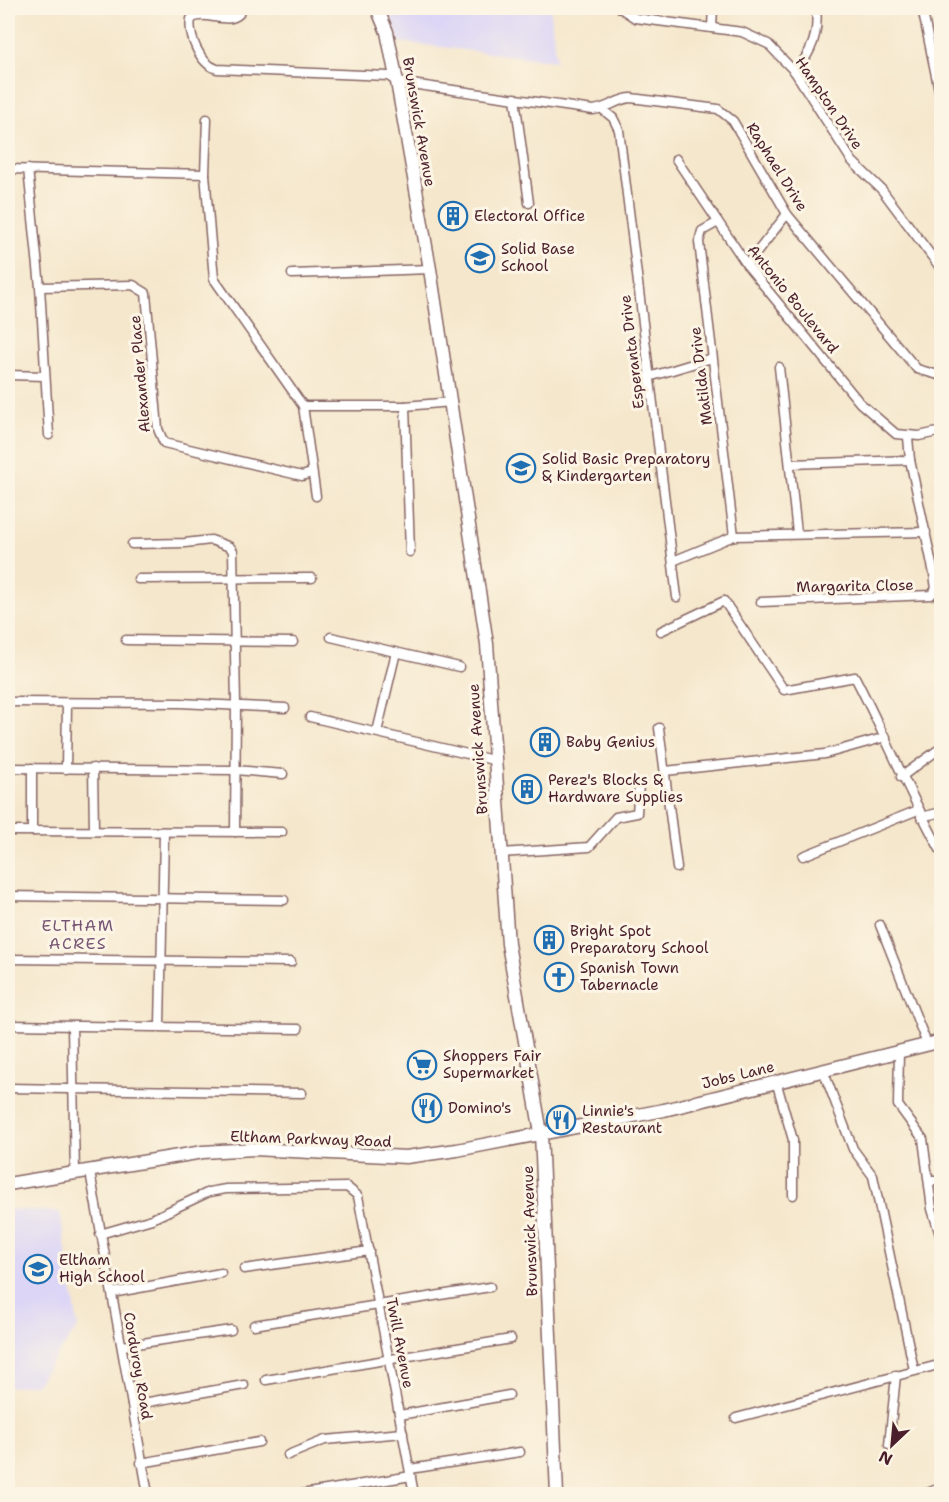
<svg xmlns="http://www.w3.org/2000/svg" width="949" height="1502" font-family="'Shantell Sans',sans-serif">
	<style>
		.built { fill: #dcd5f6 }
		.lines { fill: none; stroke-linecap: round; stroke-linejoin: round }
		.street-casing { stroke: #866563; stroke-width: 11 }
		.secondary-casing { stroke: #866563; stroke-width: 15 }
		.street { stroke: #fff; stroke-width: 8 }
		.secondary { stroke: #fff; stroke-width: 12 }
		.labels { text-anchor: middle; stroke-width: 6; stroke-linejoin: round; paint-order: stroke }
		.street-label { font-size: 15px; fill: #4a1f2b; stroke: #fcf5e5 }
		.poi-label { font-size: 15px; fill: #4a1f2b; stroke: #fcf5e5; text-anchor: start }
		.neighbourhood-label { font-size: 16px; letter-spacing: 1.5px; fill: #755474; stroke: #fcf5e5 }
	</style>
	<rect width="100%" height="100%" fill="#fcf5e5"/>
	<filter id="ink" filterUnits="userSpaceOnUse"><feTurbulence type="fractalNoise" baseFrequency=".0167" numOctaves="2"/><feDisplacementMap in="SourceGraphic" scale="12" xChannelSelector="R" yChannelSelector="G"/><feConvolveMatrix kernelMatrix="1 2 1 2 8 2 1 2 1" color-interpolation-filters="sRGB"/></filter>
	<filter id="wash" filterUnits="userSpaceOnUse"><feTurbulence type="fractalNoise" baseFrequency=".008" numOctaves="4" result="noise"/><feDisplacementMap in="SourceGraphic" scale="24" xChannelSelector="R" yChannelSelector="G"/><feGaussianBlur stdDeviation="1.35" result="paint"/><feColorMatrix in="noise" values="0 0 0 0 0 0 0 0 0 0 0 0 0 0 0 0 0 1.4 0 .05"/><feComposite in="paint" operator="in"/></filter>
	<g filter="url(#wash)">
		<rect width="100%" height="100%" fill="#f5e7cc"/>
		<g class="built">
			<path d="M387,8H550L556,61L399,42Z"/>
			<path d="M8,1209L60,1212L78,1327L36,1384L8,1387Z"/>
		</g>
	</g>
	<g filter="url(#ink)">
		<g class="lines">
			<g class="street-casing">
				<g id="street">
					<path d="M241,8L239,14C227,26 204,9 191,19C188,36 200,64 217,69L388,76L397,82L593,110C607,109 617,99 631,98L718,109L733,121L787,214L917,369L942,376"/>
					<path d="M620,8L635,18L742,32L768,44L795,72L852,161L882,190L942,270"/>
					<path d="M922,8L942,105"/>
					<path d="M712,27L713,8"/>
					<path d="M795,72C812,52 819,34 816,8"/>
					<path d="M515,98L529,203"/>
					<path d="M602,109L613,118L619,130L677,597"/>
					<path d="M207,119L205,174L214,279L303,406L316,496"/>
					<path d="M676,159L747,265L860,403L896,434L919,436L942,431"/>
					<path d="M8,169L205,174"/>
					<path d="M28,169L40,287L49,435"/>
					<path d="M718,222L702,231L699,242L734,536"/>
					<path d="M747,265L787,214"/>
					<path d="M292,274L430,269"/>
					<path d="M40,287L133,285L146,293L158,429L164,443L302,476L311,473"/>
					<path d="M779,367L797,533"/>
					<path d="M8,375L45,376"/>
					<path d="M649,377L712,358"/>
					<path d="M303,406H405L452,402"/>
					<path d="M405,406L410,552"/>
					<path d="M790,464L910,460"/>
					<path d="M132,544L185,543L211,540L230,547L233,551L236,704L235,832"/>
					<path d="M673,561L734,536L926,532"/>
					<path d="M138,579L312,578"/>
					<path d="M761,602L931,595L936,589L934,574L910,460L908,437"/>
					<path d="M661,631L724,601L784,690L855,677C885,735 910,796 942,853"/>
					<path d="M331,637L459,667"/>
					<path d="M126,640L293,642"/>
					<path d="M8,702L180,703L285,708"/>
					<path d="M310,717L493,760"/>
					<path d="M659,728L677,868"/>
					<path d="M377,732L396,652"/>
					<path d="M8,768L235,770L283,774"/>
					<path d="M32,768V831"/>
					<path d="M93,768L94,830"/>
					<path d="M66,769L67,703"/>
					<path d="M665,771L825,754L886,737"/>
					<path d="M901,777L942,747"/>
					<path d="M921,817L942,812"/>
					<path d="M8,831L282,832"/>
					<path d="M501,853L589,847L616,817L637,813L639,784"/>
					<path d="M803,856L918,810"/>
					<path d="M8,896L284,900"/>
					<path d="M880,925L927,1044"/>
					<path d="M8,959L291,962"/>
					<path d="M8,1025L298,1029"/>
					<path d="M160,1026L164,833"/>
					<path d="M72,1027L75,1173"/>
					<path d="M899,1051L898,1105L923,1139L932,1209L942,1241"/>
					<path d="M823,1070L853,1149L873,1176L914,1370"/>
					<path d="M776,1081L793,1140V1195"/>
					<path d="M8,1088L302,1093"/>
					<path d="M90,1172L148,1494"/>
					<path d="M931,1181H942"/>
					<path d="M100,1234L152,1219L209,1192L226,1189L347,1187L358,1196L414,1494"/>
					<path d="M244,1269L369,1251"/>
					<path d="M112,1293L221,1273"/>
					<path d="M254,1325L490,1287"/>
					<path d="M122,1346L231,1330"/>
					<path d="M266,1380L511,1339"/>
					<path d="M132,1405L244,1385"/>
					<path d="M400,1415L509,1395"/>
					<path d="M736,1418L942,1364"/>
					<path d="M889,1445L896,1375"/>
					<path d="M288,1455L325,1440L403,1433"/>
					<path d="M141,1463L259,1442"/>
					<path d="M410,1469L520,1452"/>
					<path d="M302,1494L411,1476"/>
					<path d="M925,1494L942,1487"/>
				</g>
			</g>
			<g class="secondary-casing">
				<g id="secondary">
					<path d="M377,8L387,32L397,82L430,269L487,644L508,944L541,1133L557,1494"/>
					<path d="M8,1184L203,1152L254,1149L406,1157L457,1150L664,1110L942,1041"/>
				</g>
			</g>
			<use href="#street" class="street"/>
			<use href="#secondary" class="secondary"/>
		</g>
	</g>
	<defs>
		<g id="building-ring" transform="scale(1.5)"><circle r="9.5" fill="#fcf5e5" stroke="#1f6fb2" stroke-width="1.5"/><path d="M-4-6H4V6H1V3H-1V6H-4ZM-2.5-4.3h1.7v1.8h-1.7ZM.8-4.3h1.7v1.8H.8ZM-2.5-1h1.7V.8h-1.7ZM.8-1h1.7V.8H.8Z" fill="#1f6fb2"/></g>
		<g id="school-ring" transform="scale(1.5)"><circle r="9.5" fill="#fcf5e5" stroke="#1f6fb2" stroke-width="1.5"/><path d="M0-5L7-2L0 1L-7-2ZM-4 1L0 2.5L4 1V4Q0 6-4 4Z" fill="#1f6fb2"/></g>
		<g id="church-ring" transform="scale(1.5)"><circle r="9.5" fill="#fcf5e5" stroke="#1f6fb2" stroke-width="1.5"/><path d="M-1.2-6h2.4v3.5h3.3v2.4h-3.3V6h-2.4V-.1h-3.3v-2.4h3.3Z" fill="#1f6fb2"/></g>
		<g id="supermarket-ring" transform="scale(1.5)"><circle r="9.5" fill="#fcf5e5" stroke="#1f6fb2" stroke-width="1.5"/><path d="M-6-5.5h2.5l.6 2H6L4.5 2H-2.5L-4.4-4H-6ZM-1.5 3.2a1.3 1.3 0 1 0 .1 0ZM3 3.2a1.3 1.3 0 1 0 .1 0Z" fill="#1f6fb2"/></g>
		<g id="restaurant-ring" transform="scale(1.5)"><circle r="9.5" fill="#fcf5e5" stroke="#1f6fb2" stroke-width="1.5"/><path d="M-5-6h1v4h1v-4h1v4h1v-4h1v5L-1.5 .5V6h-2V.5L-5-1ZM5-6V6H3V1.5H1.5Q1.5-4 5-6Z" fill="#1f6fb2"/></g>
	</defs>
	<g fill-rule="evenodd">
		<use href="#building-ring" x="453" y="216"/>
		<use href="#school-ring" x="480" y="258"/>
		<use href="#school-ring" x="521" y="468"/>
		<use href="#building-ring" x="545" y="742"/>
		<use href="#building-ring" x="527" y="789"/>
		<use href="#building-ring" x="549" y="940"/>
		<use href="#church-ring" x="559" y="977"/>
		<use href="#supermarket-ring" x="422" y="1065"/>
		<use href="#restaurant-ring" x="427" y="1108"/>
		<use href="#restaurant-ring" x="561" y="1120"/>
		<use href="#school-ring" x="38" y="1269"/>
	</g>
	<g class="labels">
		<g class="street-label">
			<text transform="translate(829 103) rotate(56)" y="5">Hampton Drive</text>
			<text transform="translate(419 122) rotate(80)" y="5">Brunswick Avenue</text>
			<text transform="translate(777 167) rotate(58)" y="5">Raphael Drive</text>
			<text transform="translate(793 299) rotate(51)" y="5">Antonio Boulevard</text>
			<text transform="translate(632 352) rotate(-97)" y="5">Esperanta Drive</text>
			<text transform="translate(140 374) rotate(-95)" y="5">Alexander Place</text>
			<text transform="translate(701 376) rotate(-97)" y="5">Matilda Drive</text>
			<text transform="translate(855 586) rotate(-1)" y="5">Margarita Close</text>
			<text transform="translate(478 749) rotate(-94)" y="5">Brunswick Avenue</text>
			<text transform="translate(738 1075) rotate(-14)" y="5">Jobs Lane</text>
			<text transform="translate(311 1139) rotate(2)" y="5">Eltham Parkway Road</text>
			<text transform="translate(530 1231) rotate(-92)" y="5">Brunswick Avenue</text>
			<text transform="translate(400 1343) rotate(79)" y="5">Twill Avenue</text>
			<text transform="translate(138 1366) rotate(80)" y="5">Corduroy Road</text>
		</g>
		<g class="poi-label">
			<text x="474" y="221">Electoral Office</text>
			<text x="501" y="254">Solid Base<tspan x="501" dy="17">School</tspan></text>
			<text x="542" y="464">Solid Basic Preparatory<tspan x="542" dy="17">&amp; Kindergarten</tspan></text>
			<text x="566" y="747">Baby Genius</text>
			<text x="548" y="785">Perez's Blocks &amp;<tspan x="548" dy="17">Hardware Supplies</tspan></text>
			<text x="570" y="936">Bright Spot<tspan x="570" dy="17">Preparatory School</tspan></text>
			<text x="580" y="973">Spanish Town<tspan x="580" dy="17">Tabernacle</tspan></text>
			<text x="443" y="1061">Shoppers Fair<tspan x="443" dy="17">Supermarket</tspan></text>
			<text x="448" y="1113">Domino's</text>
			<text x="582" y="1116">Linnie's<tspan x="582" dy="17">Restaurant</tspan></text>
			<text x="59" y="1265">Eltham<tspan x="59" dy="17">High School</tspan></text>
		</g>
		<g class="neighbourhood-label">
			<text x="78" y="931">ELTHAM<tspan x="78" dy="18">ACRES</tspan></text>
		</g>
	</g>
	<rect width="949" height="1502" fill="none" stroke="#fcf5e5" stroke-width="30"/>
	<g transform="translate(892 1445) rotate(206)" stroke="#fcf5e5" stroke-width="4.5" paint-order="stroke">
	<path d="M0-4.5L10 22L0 15L-10 22Z" fill="#4a1f2b"/>
	<text y="-9" font-size="16" font-weight="bold" text-anchor="middle" fill="#4a1f2b">N</text>
	</g>
</svg>
